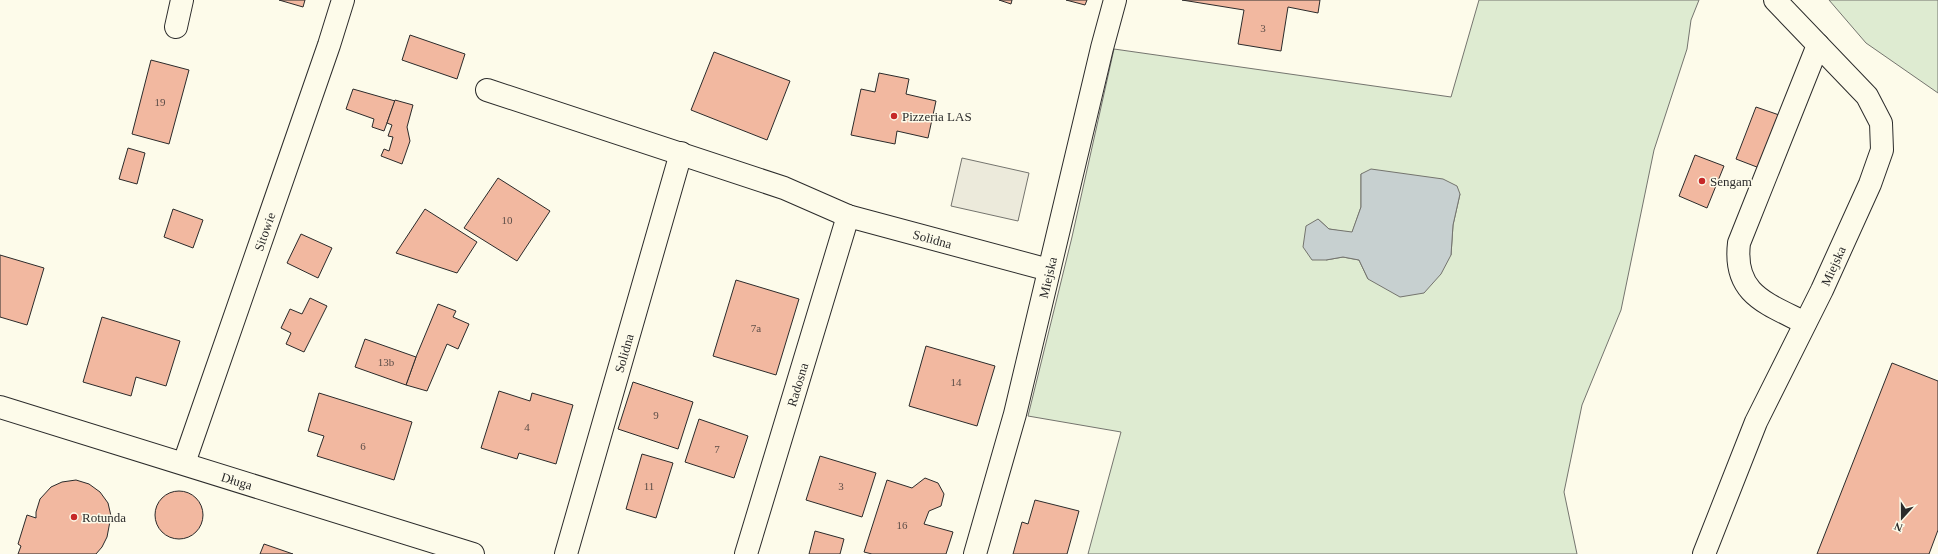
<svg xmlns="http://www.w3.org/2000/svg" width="1938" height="554" font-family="Georgia,serif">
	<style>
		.green { fill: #deebd1; stroke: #74746e; fill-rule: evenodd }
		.parking { fill: #eceadb; stroke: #74746e }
		.water { fill: #c7d0d0; stroke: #74746e }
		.building { fill: #f2b8a0; stroke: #2b2b2b }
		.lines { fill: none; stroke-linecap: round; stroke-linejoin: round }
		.minor-casing { stroke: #2b2b2b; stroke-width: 24 }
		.minor { stroke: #fdfbea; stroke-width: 22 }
		.poi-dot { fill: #c62828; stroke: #fdfbea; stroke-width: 1.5 }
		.labels { text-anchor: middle; stroke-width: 3; stroke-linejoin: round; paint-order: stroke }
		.number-label { font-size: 11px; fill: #5d4e48 }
		.poi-label { font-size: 13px; fill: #2b2b2b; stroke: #fdfbea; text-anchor: start }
		.street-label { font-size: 13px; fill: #2b2b2b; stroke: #fdfbea }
	</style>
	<rect width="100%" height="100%" fill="#fdfbea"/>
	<g class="green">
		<path d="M1479,0H1699L1691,20L1687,49L1654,150L1621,310L1582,405L1564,492L1577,554H1088L1121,432L1028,416L1072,237L1114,49L1451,97ZM1361,174L1460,194L1453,225L1451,255L1368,279L1359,260L1343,257L1326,260L1318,219L1329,229L1352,233L1361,207Z"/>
		<path d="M1829,0H1938V93L1866,43Z"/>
	</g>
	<path class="parking" d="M962,158L1029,173L1018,221L951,206Z"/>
	<path class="water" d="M1371,169L1443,179L1457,186L1460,194L1453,225L1451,255L1441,274L1424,293L1400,297L1368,279L1359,260L1343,257L1326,260H1312L1303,247L1306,226L1318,219L1329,229L1352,232L1361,207V174Z"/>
	<g class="building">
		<path d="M279,0H305L303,7Z"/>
		<path d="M999,0H1012L1011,4Z"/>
		<path d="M1066,0H1087L1085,5Z"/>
		<path d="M1182,0H1320L1318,13L1288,7L1281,51L1238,44L1244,10Z"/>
		<path d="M410,35L465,54L457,79L402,60Z"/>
		<path d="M714,52L790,81L767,140L691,110Z"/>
		<path d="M151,60L189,70L169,144L132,134Z"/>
		<path d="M879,73L909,79L906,94L936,101L928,138L897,131L895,144L851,135L861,89L875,92Z"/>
		<path d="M353,89L395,101L384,131L372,127L374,119L346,109Z"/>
		<path d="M395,100L413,105L407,127L410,141L402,164L381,156L384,149L389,151L393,137L388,136L392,125L387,123Z"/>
		<path d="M1756,107L1782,116L1762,169L1736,159Z"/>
		<path d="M128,148L145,153L137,184L119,179Z"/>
		<path d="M1695,155L1724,166L1707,208L1679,196Z"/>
		<path d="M498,178L550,211L517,261L464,228Z"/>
		<path d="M173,209L203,220L193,248L164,237Z"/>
		<path d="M425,209L477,242L457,273L396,253Z"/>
		<path d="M301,234L332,248L318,278L287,263Z"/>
		<path d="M0,255L44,268L27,325L0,317Z"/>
		<path d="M736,280L799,299L776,375L713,356Z"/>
		<path d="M310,298L327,306L304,352L286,344L291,333L281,328L290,309L302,314Z"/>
		<path d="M438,304L456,311L453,317L469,324L458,349L447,344L427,391L406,385L416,357Z"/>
		<path d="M102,317L180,341L166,386L136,377L131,396L83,382Z"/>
		<path d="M365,339L416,357L406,385L355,367Z"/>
		<path d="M926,346L995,366L977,426L909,406Z"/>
		<path d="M1892,363L1938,381V530L1929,554H1817Z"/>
		<path d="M633,382L693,402L678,449L618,429Z"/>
		<path d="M499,391L530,401L532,393L573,405L556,464L519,453L517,459L481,448Z"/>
		<path d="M319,393L412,422L394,480L317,456L324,436L308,431Z"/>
		<path d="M699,419L748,436L734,478L685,462Z"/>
		<path d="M642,454L673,463L656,518L626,509Z"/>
		<path d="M820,456L876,473L862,517L806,500Z"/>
		<path d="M925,478L938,483L944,494L941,506L929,511L924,524L953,532L946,554H872L864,552L887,480L912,488Z"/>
		<path d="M76,480L89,484L100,492L108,503L111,516L107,537L102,547L96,554H18L21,546L18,544L27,515L36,518V512L40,499L51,487L62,482Z"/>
		<circle cx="179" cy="515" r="24"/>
		<path d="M1035,500L1079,511L1067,554H1013L1022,522L1028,524Z"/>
		<path d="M815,531L844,539L840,554H809Z"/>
		<path d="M264,544L293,554H260Z"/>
	</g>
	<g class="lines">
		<g class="minor-casing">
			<g id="minor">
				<path d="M176,27L182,0"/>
				<path id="s1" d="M487,90L784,188L848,216L1049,270"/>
				<path d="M1805,323C1766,303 1733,294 1739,243L1818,45"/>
				<path id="s2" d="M0,407L473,554"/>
				<path id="s3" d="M184,463L329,45L343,0"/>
				<path id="s4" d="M566,554L681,153"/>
				<path id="s5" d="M746,554L848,216"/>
				<path id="s6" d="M975,554L1015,414L1102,48L1115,0"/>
				<path id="s7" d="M1704,554L1756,422L1822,290L1870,184L1882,150L1881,123L1867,96L1775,0"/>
			</g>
		</g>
		<use href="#minor" class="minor"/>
	</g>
	<g class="poi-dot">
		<circle cx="894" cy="116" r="4"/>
		<circle cx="1702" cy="181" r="4"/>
		<circle cx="74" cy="517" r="4"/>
	</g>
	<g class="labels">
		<g class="number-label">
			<text x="1263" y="32">3</text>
			<text x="160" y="106">19</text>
			<text x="507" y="224">10</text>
			<text x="756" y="332">7a</text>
			<text x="386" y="366">13b</text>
			<text x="956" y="386">14</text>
			<text x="656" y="419">9</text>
			<text x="527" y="431">4</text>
			<text x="363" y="450">6</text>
			<text x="717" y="453">7</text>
			<text x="649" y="490">11</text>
			<text x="841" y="490">3</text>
			<text x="902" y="529">16</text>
		</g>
		<g class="poi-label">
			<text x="902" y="121">Pizzeria LAS</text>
			<text x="1710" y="186">Sengam</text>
			<text x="82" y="522">Rotunda</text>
		</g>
		<g class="street-label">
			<text dy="5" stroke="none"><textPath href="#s3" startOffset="245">Sitowie</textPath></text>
			<text dy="5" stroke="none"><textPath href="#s1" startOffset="470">Solidna</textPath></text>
			<text dy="5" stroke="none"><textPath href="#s7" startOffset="316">Miejska</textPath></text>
			<text dy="5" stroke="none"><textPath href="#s6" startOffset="286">Miejska</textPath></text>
			<text dy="5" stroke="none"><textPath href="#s4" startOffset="209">Solidna</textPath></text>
			<text dy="5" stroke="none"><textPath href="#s5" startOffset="177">Radosna</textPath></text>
			<text dy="5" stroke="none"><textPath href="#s2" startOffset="248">Długa</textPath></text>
		</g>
	</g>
	<g transform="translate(1902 518) rotate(201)" stroke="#fdfbea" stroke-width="3" paint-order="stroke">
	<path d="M0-3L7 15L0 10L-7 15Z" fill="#2b2b2b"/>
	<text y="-6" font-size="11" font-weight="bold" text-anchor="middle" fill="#2b2b2b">N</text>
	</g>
</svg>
